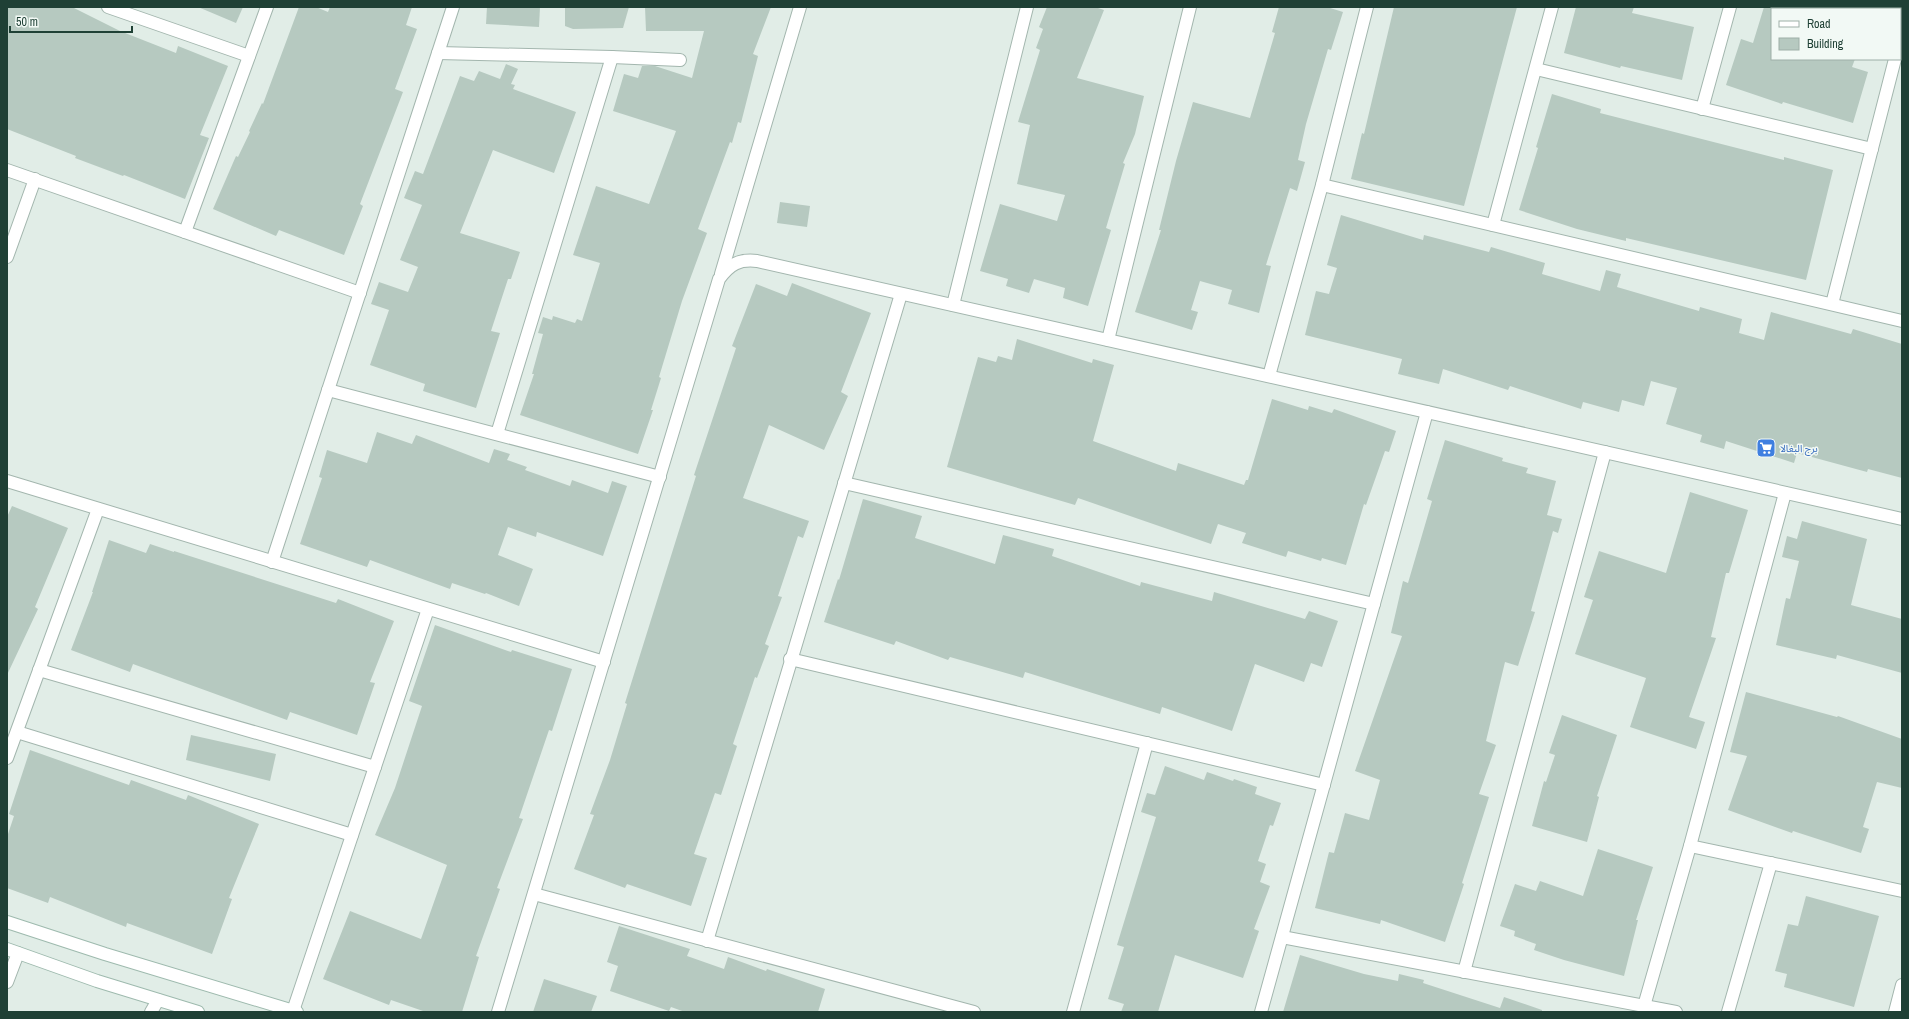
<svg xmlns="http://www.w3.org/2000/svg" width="1909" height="1019" font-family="'Archivo Narrow','Noto Sans Arabic',sans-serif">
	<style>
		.building { fill: #b6c9c0 }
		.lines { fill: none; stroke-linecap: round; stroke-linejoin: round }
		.street-casing { stroke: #a3b6ae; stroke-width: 14 }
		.secondary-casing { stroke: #9ebaae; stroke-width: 14 }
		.street { stroke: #fff; stroke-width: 12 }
		.secondary { stroke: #fff; stroke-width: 12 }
		.labels { text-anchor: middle; stroke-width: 3; stroke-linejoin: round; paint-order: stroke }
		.shop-label { font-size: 10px; fill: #366cbe; stroke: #f2f9f5; text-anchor: start }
	</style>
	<rect width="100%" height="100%" fill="#e1ede7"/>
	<g class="building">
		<path d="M7,7H72L120,31L176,53L178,46L228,66L200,135L209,138L185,199L124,175L123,176L75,158L76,156L7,129Z"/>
		<path d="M198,7H243L236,23Z"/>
		<path d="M299,7H316L328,12L330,7H412L406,25L417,29L395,89L403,92L360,204L363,206L344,255L279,230L276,236L213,209L236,156L238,157L250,132L249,131L262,103L263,104Z"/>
		<path d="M487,7H540L539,27L486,24Z"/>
		<path d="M565,7H629L623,28L573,29L565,26Z"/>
		<path d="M645,7H771L753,54L758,56L741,123L738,122L732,143L730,142L698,229L707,233L682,301L659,377L661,378L651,410H653L638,454L520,415L534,374H532L543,334L538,333L543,317L552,320L553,316L575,323L577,319L582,321L600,263L573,255L596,186L649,204L676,131L613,111L624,74L638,78L642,66H655L692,78L704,31H646Z"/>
		<path d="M1047,7H1095L1104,10L1077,78L1144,96L1135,134L1123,163L1125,164L1106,228L1111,230L1088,306L1063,298L1065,288L1034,279L1029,293L1006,286L1008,279L980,271L1000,204L1057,221L1065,195L1017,184L1030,125L1018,122L1040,50L1036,48L1043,29L1039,27Z"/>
		<path d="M1279,7H1327L1343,12L1331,50L1328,49L1306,124L1298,160L1305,162L1297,191L1290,188L1266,265L1271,266L1259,313L1228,304L1232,290L1200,281L1191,310L1198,312L1192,330L1135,312L1161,230H1159L1176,161L1193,102L1250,118L1275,33L1272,32Z"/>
		<path d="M1394,7H1517L1464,206L1351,179L1362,133L1364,134Z"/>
		<path d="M1576,7H1634L1632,13L1694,27L1682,80L1621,66L1620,68L1564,53Z"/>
		<path d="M1764,7H1772V59H1855L1852,67L1868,72L1853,123L1783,102L1782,104L1726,85L1741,39L1753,43Z"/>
		<path d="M506,64L518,69L511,84L515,85L513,89L576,112L554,173L493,150L460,233L520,252L511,279H508L491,331L500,333L476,408L423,391L425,384L370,365L389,310L371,304L379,282L408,292L418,267L400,260L422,205L404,198L415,171L423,174L460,76L474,81L479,71L500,79Z"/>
		<path d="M1552,94L1601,109L1600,113L1784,160V157L1833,170L1806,280L1626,238V241L1577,229L1519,210L1538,148L1536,147Z"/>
		<path d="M780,202L810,206L807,227L777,223Z"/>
		<path d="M1341,215L1423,240L1424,235L1489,252L1491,247L1545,263L1542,274L1600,291L1606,270L1621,274L1617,287L1699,311L1700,307L1742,319L1739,333L1764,340L1771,312L1851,334L1853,329L1902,344V478L1868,469L1867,472L1797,453L1794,463L1726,441L1724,449L1700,442L1702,435L1666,424L1677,388L1651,381L1644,406L1622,400L1619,412L1583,402L1581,409L1510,386L1508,390L1443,369L1439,384L1398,374L1402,359L1305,335L1316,291L1329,294L1337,268L1327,265Z"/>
		<path d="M792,283L871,313L841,392L848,396L824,450L769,425L743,498L809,521L803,538L798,536L778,596L782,597L765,644L769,646L757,678L755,677L733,744L737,746L721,795L715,793L694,854L707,858L691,906L627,884L625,888L574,869L594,815L590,814L610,760L627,704L625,703L696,476L694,475L736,348L732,346L756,284L787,296Z"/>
		<path d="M1017,339L1092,363L1093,359L1114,365L1093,441L1176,471L1178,463L1244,485L1246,480H1248L1272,399L1308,410L1309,406L1332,413L1334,409L1396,431L1389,452L1385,451L1366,505L1364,504L1346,565L1322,558L1321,561L1288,551L1286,557L1242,543L1246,533L1218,524L1211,544L1078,498L1075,505L947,467L978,357L996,362L998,356L1012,360Z"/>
		<path d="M377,432L412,444L416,435L489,463L494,449L510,454L507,460L527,467L525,470L570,486L572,480L608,493L612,481L627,486L603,556L537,532L536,537L508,527L498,555L533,569L519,606L486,593L485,594L452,583L450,589L370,560L367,567L300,544L322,478L319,477L327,450L367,463Z"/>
		<path d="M1445,440L1503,458L1502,461L1528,468L1526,473L1556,481L1547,515L1562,519L1558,533L1553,531L1531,611L1535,612L1518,666L1505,662L1486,741L1496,745L1479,794L1489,797L1462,883L1464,884L1445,942L1381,920L1380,924L1315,908L1329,852L1334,853L1345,813L1369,820L1380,780L1355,771L1402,636L1391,633L1403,581L1408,583L1432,501L1427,499Z"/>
		<path d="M1690,492L1748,510L1729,573H1726L1711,637L1716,638L1689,717L1705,722L1696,749L1630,727L1646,678L1575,654L1593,600L1584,597L1599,551L1666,573Z"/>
		<path d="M863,499L922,516L915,538L995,564L1003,535L1054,549L1052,556L1140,586L1141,582L1212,601L1214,592L1305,619L1309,611L1338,621L1322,667L1311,663L1304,682L1255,664L1232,731L1162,707L1160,714L1025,672L1023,678L950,657L948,660L896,641L894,645L824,622L838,579L839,580Z"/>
		<path d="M12,506L68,528L35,607L38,609L7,675V517Z"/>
		<path d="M1802,521L1867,539L1851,605L1902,619V673L1837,655L1836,659L1776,645L1786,598L1790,599L1799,561L1782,557L1787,536L1797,539Z"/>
		<path d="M109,540L146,553L150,544L174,552V551L336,603L338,599L394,621L370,682L375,683L357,735L290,712L287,720L133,664L130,672L71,650L93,592H92Z"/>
		<path d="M435,625L511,652L512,650L572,669L552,731L549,730L519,818L523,819L497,888L500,889L476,956L479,957L462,1012H426L391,1000L389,1005L323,979L350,911L421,939L447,865L375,835L395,788L422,706L409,701Z"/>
		<path d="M1746,692L1837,717L1838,716L1902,739V788L1877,782L1863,827L1869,829L1861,853L1793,831L1792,833L1728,810L1747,756L1730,752Z"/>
		<path d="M1562,715L1617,735L1597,796L1599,797L1587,842L1532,826L1544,781L1546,782L1555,755L1549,753Z"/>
		<path d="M191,735L276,754L270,781L186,760Z"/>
		<path d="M30,750L129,785L131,780L186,800L188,795L259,824L229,898L232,899L212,954L127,923L126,927L50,897L48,903L7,888V837L14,816L9,814Z"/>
		<path d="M1165,766L1204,780L1207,772L1233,781L1234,779L1257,787L1255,794L1281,803L1273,826L1270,825L1258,861L1266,864L1260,882L1270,886L1254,929L1259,931L1243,978L1175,955L1158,1012H1121L1124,1004L1108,999L1124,947L1117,945L1156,817L1141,812L1147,793L1155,795Z"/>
		<path d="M1598,849L1653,867L1636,920H1638L1624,976L1564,960L1534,950L1536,944L1514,936L1515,931L1500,926L1515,884L1536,891L1540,881L1583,896Z"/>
		<path d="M1806,896L1879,916L1854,1007L1784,987L1787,974L1775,971L1788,924L1798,926Z"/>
		<path d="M619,926L690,949L687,956L724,969L728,957L766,971L767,969L825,989L818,1012H685L671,1007L669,1011L610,991L618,966L607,962Z"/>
		<path d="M1300,955L1364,974L1398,981L1399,974L1424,980L1423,983L1500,1008L1504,997L1542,1010V1012H1283Z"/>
		<path d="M544,979L597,996L591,1012H533Z"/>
	</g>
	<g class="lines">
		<g class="street-casing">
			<g id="street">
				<path d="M108,7L249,56"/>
				<path d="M1900,41L1902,34"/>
				<path d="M438,53L612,57L680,60"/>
				<path d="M1536,69L1872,149"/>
				<path d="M1702,109L1730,7"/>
				<path d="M7,170L360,293"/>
				<path d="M1322,185L1902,321"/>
				<path d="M1493,225L1552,7"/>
				<path d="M185,232L267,7"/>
				<path d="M7,257L35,179"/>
				<path d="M721,274L800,7"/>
				<path d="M1832,304L1895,59"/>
				<path d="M953,305L1027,7"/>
				<path d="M1108,340L1190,7"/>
				<path d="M1269,376L1322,185L1367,7"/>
				<path d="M328,390L660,477"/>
				<path d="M497,434L612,57"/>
				<path d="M7,481L604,662"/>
				<path d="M844,483L1374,604"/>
				<path d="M272,562L453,7"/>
				<path d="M790,659L1324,785"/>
				<path d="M39,670L375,767"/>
				<path d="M17,732L352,835"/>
				<path d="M7,758L98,509"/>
				<path d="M1690,846L1902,891"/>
				<path d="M534,894L974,1012"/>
				<path d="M1282,937L1676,1012"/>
				<path d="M707,941L901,294"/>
				<path d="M1464,972L1605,452"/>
				<path d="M7,982L18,953"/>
				<path d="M1644,1006L1690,846L1785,493"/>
				<path d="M293,1011L428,609"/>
				<path d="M151,1012L158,1000"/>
				<path d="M498,1012L719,279C730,264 739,259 757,261L1902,519"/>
				<path d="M1073,1012L1147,743"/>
				<path d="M1261,1012L1427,412"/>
				<path d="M1728,1012L1771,863"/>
				<path d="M1895,1012L1902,985"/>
			</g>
		</g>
		<g class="secondary-casing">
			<g id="secondary">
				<path d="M7,922L105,954L297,1012"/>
				<path d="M7,949L97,981L198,1012"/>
			</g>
		</g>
		<use href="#street" class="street"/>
		<use href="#secondary" class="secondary"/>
	</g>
	<defs>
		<g id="supermarket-square" transform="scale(1)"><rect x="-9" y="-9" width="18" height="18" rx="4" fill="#3f7fe0" stroke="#f2f9f5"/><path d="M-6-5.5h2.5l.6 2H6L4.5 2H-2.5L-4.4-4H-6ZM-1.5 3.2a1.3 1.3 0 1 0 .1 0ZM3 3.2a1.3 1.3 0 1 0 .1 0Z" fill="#fff"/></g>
	</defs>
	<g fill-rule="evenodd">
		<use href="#supermarket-square" x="1766" y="448"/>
	</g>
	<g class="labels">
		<g class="shop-label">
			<text x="1780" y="452">برج البغالا</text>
		</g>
	</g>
	<rect width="1909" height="1019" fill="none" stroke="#1f4035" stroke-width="16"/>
	<rect x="1771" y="8" width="130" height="52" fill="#f2f9f5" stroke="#9eafa8"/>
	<rect x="1779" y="21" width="20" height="6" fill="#ffffff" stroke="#9eafa8"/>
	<text x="1807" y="28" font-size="12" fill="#1f4035">Road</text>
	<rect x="1779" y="38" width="20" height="12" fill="#b6c9c0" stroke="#9eafa8"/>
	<text x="1807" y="48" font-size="12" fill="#1f4035">Building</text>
	<path d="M10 26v6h122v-6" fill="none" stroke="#1f4035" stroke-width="2"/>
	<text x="16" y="26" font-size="12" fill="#1f4035" stroke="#f2f9f5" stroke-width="3" paint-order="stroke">50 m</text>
</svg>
